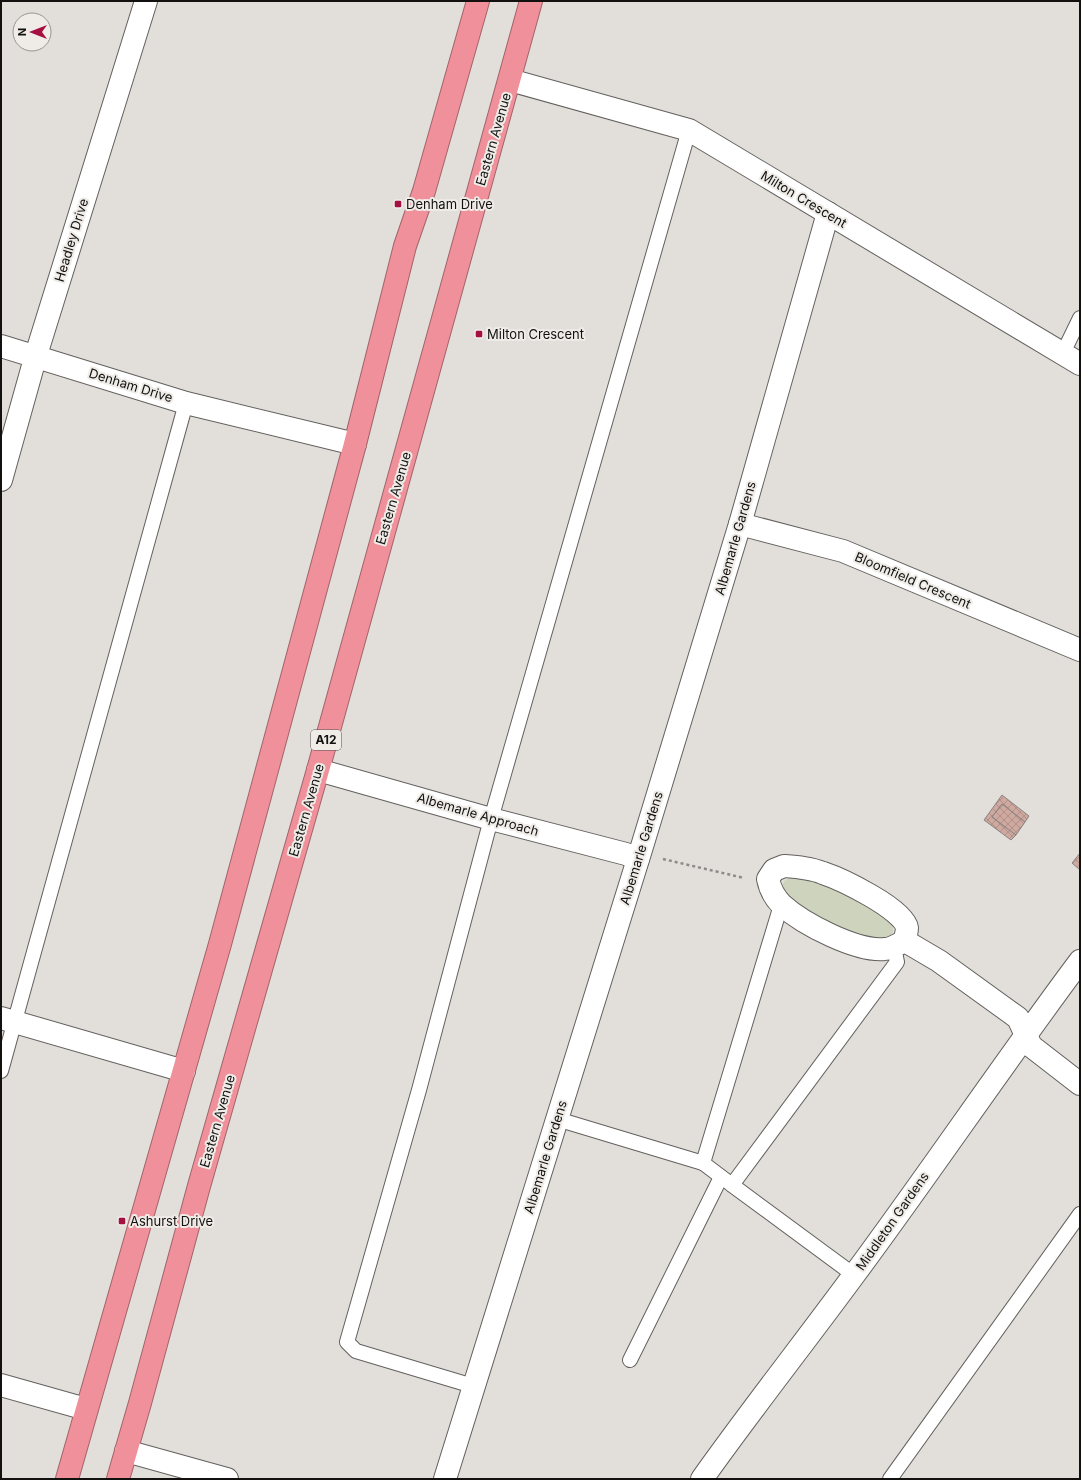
<svg xmlns="http://www.w3.org/2000/svg" width="1081" height="1480" font-family="Inter,sans-serif">
	<style>
		.green { fill: #ced3be }
		.building { fill: url(#building-cross-hatch); stroke: #898483 }
		.lines { fill: none; stroke-linecap: round; stroke-linejoin: round }
		.lane-casing { stroke: #63615e; stroke-width: 16 }
		.street-casing { stroke: #63615e; stroke-width: 24 }
		.highway-casing { stroke: #a2646a; stroke-width: 24 }
		.path { stroke: #8d8a88; stroke-width: 2.5; stroke-dasharray: 3 3; stroke-linecap: butt }
		.lane { stroke: #fff; stroke-width: 14 }
		.street { stroke: #fff; stroke-width: 22 }
		.highway { stroke: #ef909b; stroke-width: 22 }
		.poi-dot { fill: #a60f42; stroke: #efece8; stroke-width: 1.5 }
		.labels { text-anchor: middle; stroke-width: 4; stroke-linejoin: round; paint-order: stroke }
		.shield { fill: #efece8; stroke: #545351; stroke-width: 1 }
		.shield-label { font-size: 12px; font-weight: bold; fill: #121110 }
		.street-label { font-size: 13px; fill: #121110; stroke: #efece8 }
		.poi-label { font-size: 13px; fill: #121110; stroke: #efece8; text-anchor: start }
	</style>
	<defs>
		<pattern id="building-cross-hatch" width="8" height="8" patternUnits="userSpaceOnUse"><rect width="8" height="8" fill="#cfa99f"/><path d="M0 0l8 8M0 8l8-8" fill="none" stroke="#b19088"/></pattern>
	</defs>
	<rect width="100%" height="100%" fill="#e2dfdb"/>
	<path class="green" d="M793,876L838,886L891,920C905,954 848,934 834,927C823,922 783,899 782,887C782,885 784,882 784,881Z"/>
	<g class="building">
		<path d="M1002,795L1029,816L1025,822L1002,804L992,817L1016,835L1011,840L984,820Z"/>
		<path d="M1002,804L1025,822L1016,835L992,817Z"/>
		<path d="M1080,853V870L1072,863Z"/>
	</g>
	<g class="lines">
		<g class="lane-casing">
			<g id="lane">
				<path d="M1063,353L1080,318"/>
				<path d="M1,1071L186,403"/>
				<path d="M557,1119L703,1163L781,905"/>
				<path d="M703,1163L732,1185L897,962L894,947"/>
				<path d="M732,1185L854,1275"/>
				<path d="M630,1360L721,1177"/>
				<path d="M473,1386L356,1351L347,1342L419,1090L491,819L689,130"/>
				<path d="M890,1479L1080,1214"/>
			</g>
		</g>
		<g class="street-casing">
			<g id="street">
				<path d="M510,80L689,130L1080,364"/>
				<path d="M1,346L186,403L355,444"/>
				<path d="M1,480L36,355L146,1"/>
				<path d="M740,524L843,551L1080,650"/>
				<path d="M318,770L491,819L626,854L638,859"/>
				<path d="M784,866C797,867 811,868 823,873C841,879 904,909 907,928C907,932 905,937 905,941C898,944 892,949 885,949C857,952 803,924 782,905C775,898 770,889 768,879L774,870Z"/>
				<path d="M905,941L939,961L1018,1018L1031,1046L1080,1084"/>
				<path d="M1,1018L184,1071"/>
				<path d="M1,1385L86,1409"/>
				<path d="M126,1451L227,1479"/>
				<path d="M445,1479L640,853L740,524L828,213"/>
				<path d="M702,1479C751,1410 804,1343 854,1275C931,1171 1003,1064 1080,961"/>
			</g>
		</g>
		<g class="highway-casing">
			<g id="highway">
				<path d="M67,1479L220,944L355,444L405,246L424,191L478,1"/>
				<path d="M118,1479L140,1403L199,1186L318,770L531,1"/>
			</g>
		</g>
		<path class="path" d="M663,859L744,878"/>
		<use href="#lane" class="lane"/>
		<use href="#street" class="street"/>
		<use href="#highway" class="highway"/>
	</g>
	<g class="poi-dot">
		<rect x="394" y="200" width="8" height="8" rx="2"/>
		<rect x="475" y="330" width="8" height="8" rx="2"/>
		<rect x="118" y="1217" width="8" height="8" rx="2"/>
	</g>
	<g class="labels">
		<rect class="shield" x="311" y="730" width="30" height="20" rx="3"/>
		<g class="shield-label">
			<text x="326" y="744">A12</text>
		</g>
		<g class="street-label">
			<text transform="translate(493 139) rotate(-74)" y="5">Eastern Avenue</text>
			<text transform="translate(804 199) rotate(31)" y="5">Milton Crescent</text>
			<text transform="translate(71 240) rotate(-73)" y="5">Headley Drive</text>
			<text transform="translate(131 385) rotate(17)" y="5">Denham Drive</text>
			<text transform="translate(393 498) rotate(-74)" y="5">Eastern Avenue</text>
			<text transform="translate(735 538) rotate(-74)" y="5">Albemarle Gardens</text>
			<text transform="translate(913 580) rotate(23)" y="5">Bloomfield Crescent</text>
			<text transform="translate(306 810) rotate(-74)" y="5">Eastern Avenue</text>
			<text transform="translate(478 814) rotate(16)" y="5">Albemarle Approach</text>
			<text transform="translate(641 848) rotate(-73)" y="5">Albemarle Gardens</text>
			<text transform="translate(217 1121) rotate(-74)" y="5">Eastern Avenue</text>
			<text transform="translate(545 1157) rotate(-73)" y="5">Albemarle Gardens</text>
			<text transform="translate(892 1221) rotate(-55)" y="5">Middleton Gardens</text>
		</g>
		<g class="poi-label">
			<text x="406" y="209">Denham Drive</text>
			<text x="487" y="339">Milton Crescent</text>
			<text x="130" y="1226">Ashurst Drive</text>
		</g>
	</g>
	<rect width="1081" height="1480" fill="none" stroke="#121110" stroke-width="4"/>
	<g transform="translate(32 32) rotate(270)"><circle r="19" fill="#efece8" stroke="#979492"/>
	<path d="M0-3L7 15L0 10L-7 15Z" fill="#a60f42"/>
	<text y="-6" font-size="11" font-weight="bold" text-anchor="middle" fill="#121110">N</text>
	</g>
</svg>
